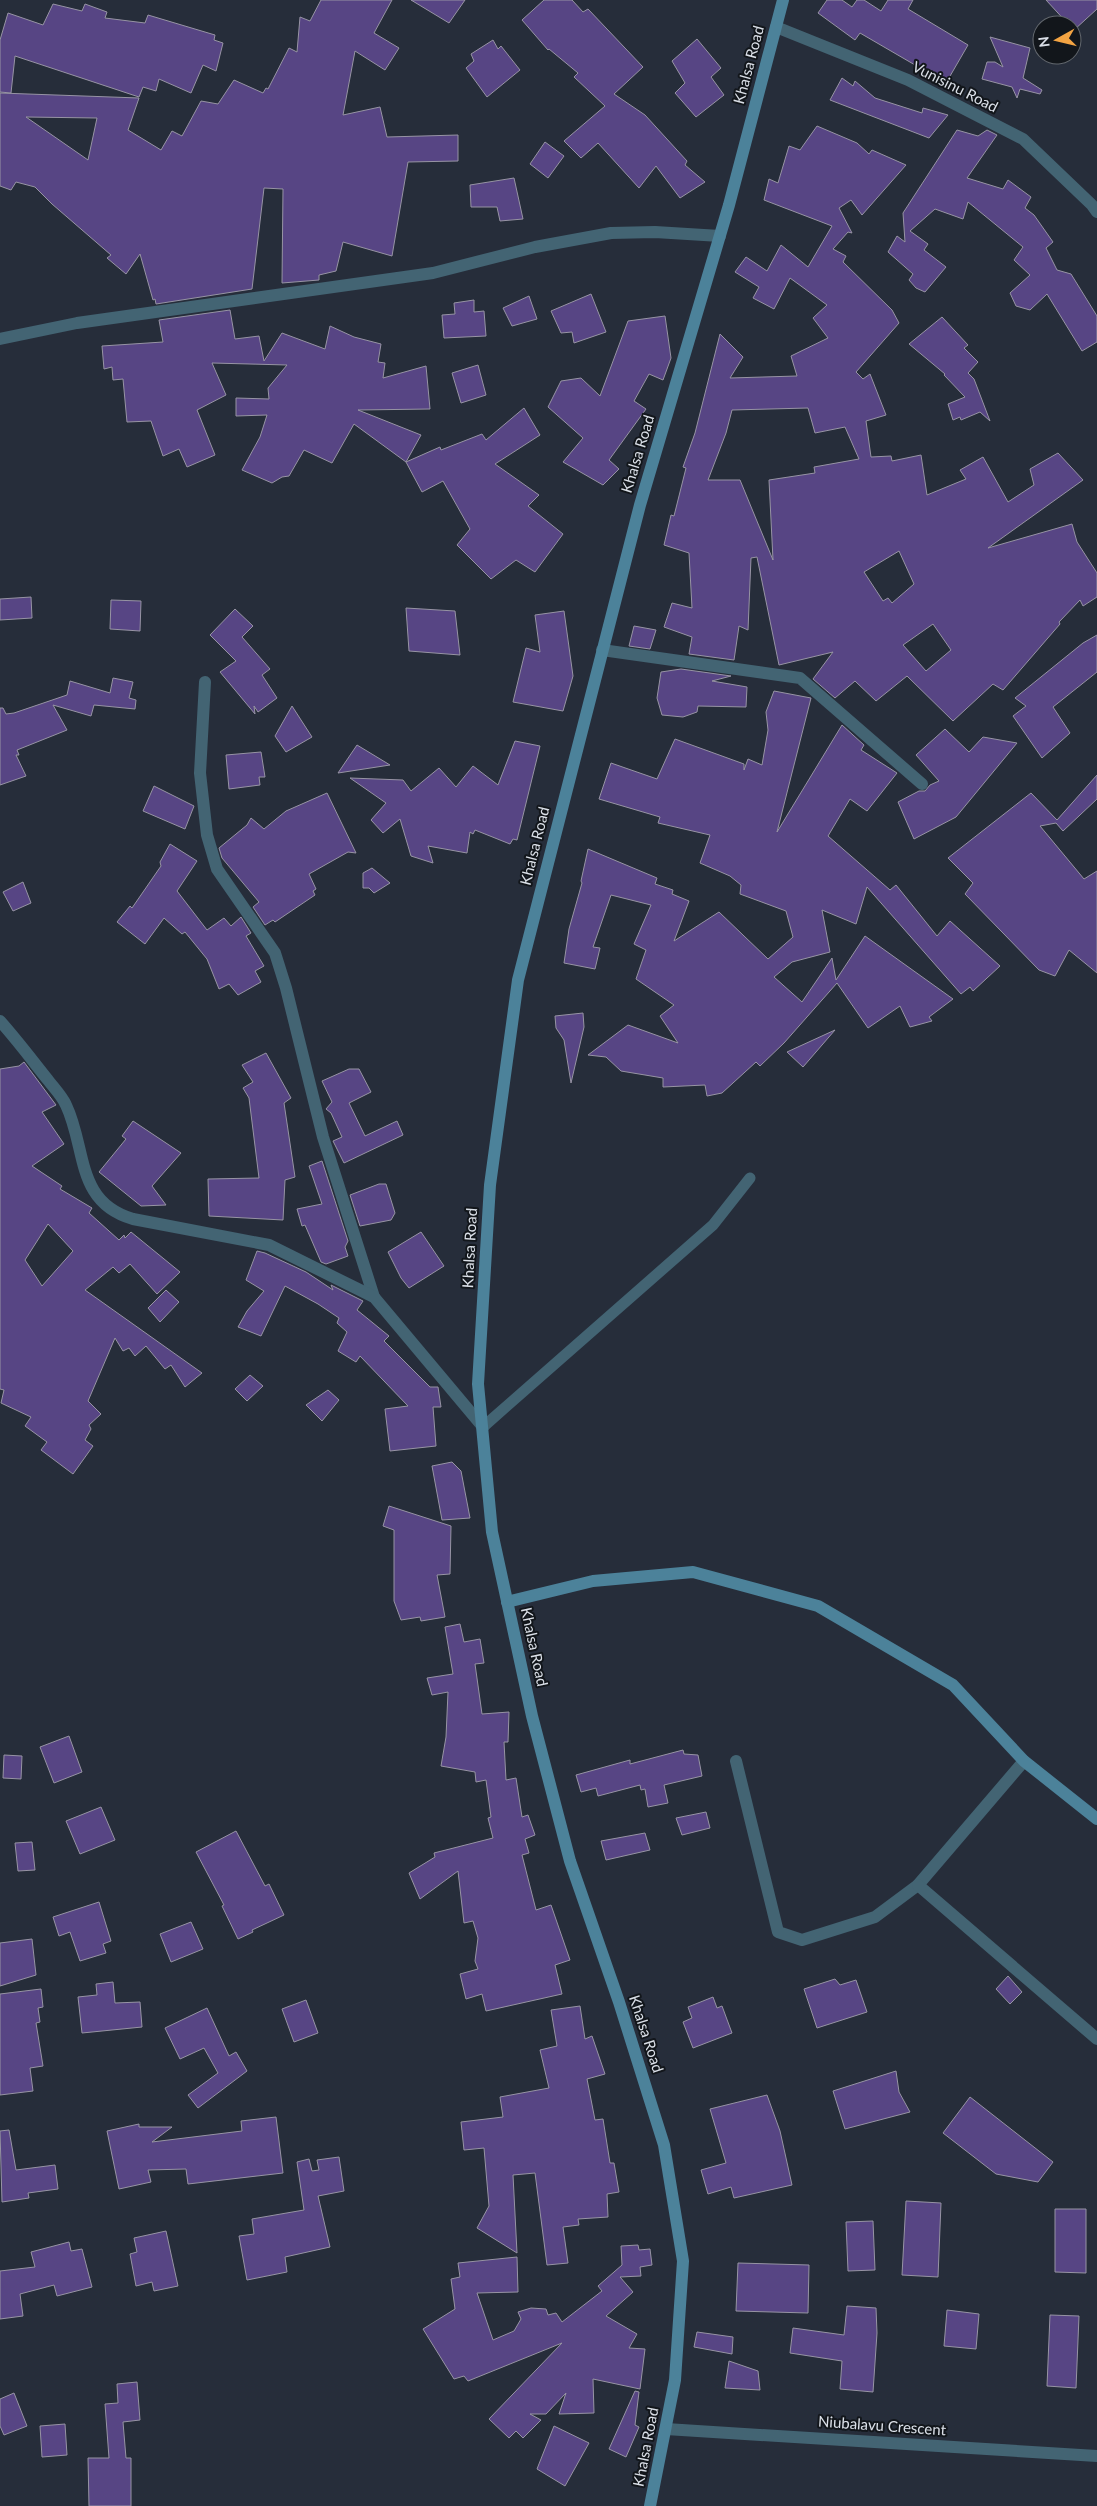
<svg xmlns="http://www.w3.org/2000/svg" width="1097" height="2506" font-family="Lato,sans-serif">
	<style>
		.building { fill: #574584; stroke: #9794a4; fill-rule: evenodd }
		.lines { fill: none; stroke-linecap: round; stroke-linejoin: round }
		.lane { stroke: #436473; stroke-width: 11 }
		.street { stroke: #436473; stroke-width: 12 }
		.secondary { stroke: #4c829a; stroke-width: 12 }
		.labels { text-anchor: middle; stroke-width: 4; stroke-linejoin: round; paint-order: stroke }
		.street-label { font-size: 15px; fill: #dbe0e8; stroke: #12161b }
	</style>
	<rect width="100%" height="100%" fill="#262d3a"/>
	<g class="building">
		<path d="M321,0H392L374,33L399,48L385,70L355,51L343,115L380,107L387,137L458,135V161L408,162L392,256L343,242L336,271L319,275V280L282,283L283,189L264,188L252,289L156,304L155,299L153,300L140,254L126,274L107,258L111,255L52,204L35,187L16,182L11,190L0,186V93L139,98L128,130L161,150L172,131L182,136L201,101L218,104L234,80L263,93L266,88L268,89L289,48L297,52L300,17L310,21ZM26,117L97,118L88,160Z"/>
		<path d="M411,0H465L449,23Z"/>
		<path d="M544,0H572L583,12L588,9L643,67L614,94L645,115L687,161L685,165L705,182L680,198L656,166L639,188L598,143L581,158L564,141L605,106L574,77L578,73L549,49L548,50L522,20Z"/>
		<path d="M827,0H842L852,7L857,0H864L881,11L888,0H913L908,9L968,45L946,83L860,33L855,40L818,13Z"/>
		<path d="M1046,0H1097V9L1074,30L1072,25H1069Z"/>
		<path d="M53,4L82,11L85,4L107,12L105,18L145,23L148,15L215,35L214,40L223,43L216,71L203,65L191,93L159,79L156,91L143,87L139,97L15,56L11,93L0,92V40L8,13L43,25Z"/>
		<path d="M990,37L1030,48L1023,78L1042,90L1040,94L1020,89L1017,98L1012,87L982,79L987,62H995L1003,67Z"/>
		<path d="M697,39L721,68L711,77L724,95L696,117L675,93L685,83L672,61Z"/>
		<path d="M493,40L498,49L501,46L520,70L487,97L466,68L474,61L471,54Z"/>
		<path d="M842,78L853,86L855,81L875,98L922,113L923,108L948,115L929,138L830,100Z"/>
		<path d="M817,126L857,143L869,154L872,150L906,165L862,215L851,200L839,208L852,233L848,232L833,249L846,256L843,262L892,310L899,323L856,372L863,379L870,374L886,415L866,421L871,457L891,456L892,461L921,455L927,495L966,479L960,470L983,457L1008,502L1034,485L1030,469L1058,453L1083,480L988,548L1072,524L1077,542L1097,573V597L1083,606L1080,600L1059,622L1060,624L1003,690L993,684L953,721L907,676L876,701L855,681L835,698L813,679L833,652L779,665L757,557L751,558L748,630L739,626L734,660L689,654L692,637L664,627L672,603L692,608L689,553L664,545L671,515L674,516L686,468L683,467L695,433L720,334L743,357L730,378L797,376L791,356L828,338L813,318L827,305L790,278L774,309L753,298L759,287L735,272L746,257L767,271L781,245L808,267L832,226L764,200L769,179L778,183L789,146L800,150ZM808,408L815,433L845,427L859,459L814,467L815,473L769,480L773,560L740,480H708L726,433L732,410ZM899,551L914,584L892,603L888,598L883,601L864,572ZM933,624L951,650L926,671L903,645Z"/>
		<path d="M957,130L978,136L987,130L997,135L967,178L1003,189L1008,180L1031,197L1025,208L1034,215L1053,242L1046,248L1057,270L1071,274L1097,316V342L1082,351L1047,294L1030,310L1016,306L1010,293L1030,275L1014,260L1023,247L968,202L963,219L935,209L910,231L928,244L924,250L946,267L925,292L916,288L909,280L913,274L888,252L897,236L905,242L903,213Z"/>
		<path d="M545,142L564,156L548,178L530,164Z"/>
		<path d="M514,178L523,219L500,221L497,207H471L470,185Z"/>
		<path d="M591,294L606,332L574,343L572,332L561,333L551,311Z"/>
		<path d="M529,296L537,319L512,326L503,308Z"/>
		<path d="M474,300V312L484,311L486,336L444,338L442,315L455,314L454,303Z"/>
		<path d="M230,310L235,339L259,336L264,361L282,333L325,349L330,326L354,337L381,344L378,362L385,363L383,378L426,366L430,409L358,410L421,435L406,462L354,424L332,463L304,450L289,476L282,477L272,483L242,470L260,437L267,415L236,416V398L269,399L268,388L287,365L212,363L226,395L197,410L215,455L187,467L179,449L163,456L151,421L127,422L123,379L113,380L112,367L104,369L102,346L163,342L159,320Z"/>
		<path d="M665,316L671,358L663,380L649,374L634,401L646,409L609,460L619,469L603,485L563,462L583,438L548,407L561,381L581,378L600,396L628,321Z"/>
		<path d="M942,317L968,345L964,348L978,362L968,373L974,379L990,421L980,412L961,420L960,417L953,420L948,404L965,397L944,375L945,374L909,344Z"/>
		<path d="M478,365L486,395L461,403L452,373Z"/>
		<path d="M524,408L540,435L495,464L539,495L528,506L563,534L535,572L516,560L491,579L457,545L470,529L443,481L422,492L406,462L440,447L441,450L482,434L486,440Z"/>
		<path d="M31,597L32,618L0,620V599Z"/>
		<path d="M111,600L141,601L140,631L110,629Z"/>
		<path d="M406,608L455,611L460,655L409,651Z"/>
		<path d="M235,609L253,626L242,637L270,669L262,675L277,698L258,712L254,706L255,714L220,672L236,661L210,635Z"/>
		<path d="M564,611L573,676L563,711L513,702L526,648L540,652L535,615Z"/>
		<path d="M634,626L656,630L650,649L629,646Z"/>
		<path d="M1097,635V672L1053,707L1070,733L1042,758L1013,716L1026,706L1015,698L1083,643Z"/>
		<path d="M681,669L731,676L712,681L747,687L746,707L698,706L697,712L683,717L662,715L657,698L661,672Z"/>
		<path d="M113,678L133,682L129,698L136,700L135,709L94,705L91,716L53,705L67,730L17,750L19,755H16L26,776L0,785V708H3L6,714L14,713L67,695L70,681L110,693Z"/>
		<path d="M774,691L811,698L777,832L842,725L864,745L861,750L897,773L867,811L850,799L828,836L890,890L896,885L937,936L950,921L1000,966L973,991L970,987L961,994L867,887L856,924L822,910L830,952L792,962L774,977L802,1002L832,958L836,980L865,936L953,999L929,1017L932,1021L910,1027L900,1006L868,1028L837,983L784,1043L760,1066L756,1062L722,1093L707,1096L705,1085L663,1087V1078L621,1071L606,1057L588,1055L628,1025L678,1043L660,1016L674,1005L636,979L646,950L634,944L651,905L611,895L593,947L600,948L595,969L564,963L569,929L582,883L581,881L588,849L657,878L655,884L673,890L672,894L689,901L674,941L719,912L768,959L793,937L786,911L740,894L741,885L730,876L700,863L710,835L658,823L660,817L599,799L611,763L657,779L675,739L744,764V770L748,759L762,765L768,730L766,712Z"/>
		<path d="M292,706L312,737L286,752L275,736Z"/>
		<path d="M945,729L969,752L983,737L1017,743L956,817L914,839L898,802L919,791H925L930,785L939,781L916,755Z"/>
		<path d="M515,741L540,746L517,840L513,839L510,844L475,830L473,834L470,832L467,853L428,846L433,863L411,856L400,819L383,833L371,820L386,803L350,778L403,780L411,791L439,768L456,787L473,766L498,785Z"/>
		<path d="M357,745L390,765L338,773Z"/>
		<path d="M261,752L265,777H259L260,785L229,789L226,755Z"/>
		<path d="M1097,775V799L1063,831L1056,823L1040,826L1084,879L1097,871V973L1069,950L1055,976L1039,970L965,894L973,883L948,858L1031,793L1057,820Z"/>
		<path d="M154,786L194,806L185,829L143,811Z"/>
		<path d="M327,793L356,853L348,852L309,874L316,889L313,891L315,895L275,922L273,920L265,925L253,907L259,902L222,858L219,848L247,825L251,818L264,829L286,811Z"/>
		<path d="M170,844L197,861L177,891L207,930L224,918L231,926L241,917L251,933L246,936L264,966L255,971L261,982L238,995L229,984L219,989L207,959L185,932L182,934L164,918L145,944L117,922L130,906L132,908L161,866L160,862Z"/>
		<path d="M372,868L390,883L374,893L369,888H363V873Z"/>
		<path d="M23,882L31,903L13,911L3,892Z"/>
		<path d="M583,1013L584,1027L571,1083L564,1040L556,1028L555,1016Z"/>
		<path d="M835,1030L803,1067L787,1052Z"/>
		<path d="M266,1053L291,1098L284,1103L295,1177L285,1180L283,1220L209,1216L208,1179L259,1178L249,1098L243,1088L253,1082L242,1065Z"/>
		<path d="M24,1062L56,1105L42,1112L64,1144L32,1166L62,1186L60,1189L92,1208L89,1213L119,1240L124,1235L125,1238L131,1232L180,1272L157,1294L130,1264L119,1273L113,1267L85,1290L202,1373L185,1387L171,1365L165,1369L146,1346L135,1356L129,1348L123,1351L115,1338L88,1401L101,1414L89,1425L91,1429L85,1440L93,1446L73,1474L41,1450L47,1442L25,1426L31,1417L1,1403L4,1390L0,1389V1069L19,1066ZM48,1224L73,1251L42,1286L25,1260Z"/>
		<path d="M349,1069H359L371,1092L349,1103L365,1136L397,1121L403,1135L344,1163L333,1141L342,1137L331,1113L326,1109L332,1102L322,1081Z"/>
		<path d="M133,1121L181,1153L152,1186L166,1205L141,1206L99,1172L126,1139L122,1136Z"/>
		<path d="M322,1161L348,1241L345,1247L348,1256L326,1264L321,1262L305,1225L302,1226L297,1209L322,1204L309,1166Z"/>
		<path d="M379,1184H386L395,1213L391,1220L360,1226L350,1195Z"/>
		<path d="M421,1232L444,1266L409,1288L401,1278L388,1252Z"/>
		<path d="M257,1251L265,1253L306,1272L333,1290L331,1285L363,1301L357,1310L389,1336L384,1341L430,1387H438L441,1407H433L436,1446L390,1451L385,1409L408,1406L360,1356L356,1362L338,1351L347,1332L337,1323L339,1318L318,1304L285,1286L261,1336L238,1327L247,1311L264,1291L246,1280Z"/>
		<path d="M166,1290L179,1302L160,1322L148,1308Z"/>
		<path d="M250,1375L263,1386L247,1401L235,1389Z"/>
		<path d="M328,1390L339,1400L322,1421L306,1405Z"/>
		<path d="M452,1462L461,1471L470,1518L442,1520L432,1466Z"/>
		<path d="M389,1506L451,1526L450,1574L437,1575L445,1617L421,1621L420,1617L401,1620L394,1601V1530L383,1526Z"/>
		<path d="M460,1624L464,1642L480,1639L484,1663L475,1664L482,1714L509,1712L508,1742H504L506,1780L516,1778L522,1817L528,1815L535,1835L525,1839L529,1853L522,1855L536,1910L551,1905L570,1960L555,1965L562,1994L486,2011L482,1994L466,1999L460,1974L478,1969L475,1961L478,1938L473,1921L464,1923L458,1871L420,1899L409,1873L435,1857L434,1853L493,1838L488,1818L491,1817L486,1780L476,1782L475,1772L441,1766L446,1737L448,1692L432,1695L427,1678L453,1674L445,1627Z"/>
		<path d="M69,1736L82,1772L54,1783L40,1747Z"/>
		<path d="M683,1750L684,1754L698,1755L702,1776L664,1785L668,1803L648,1807L645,1789L641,1790L640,1785L598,1796L596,1788L581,1792L576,1775L630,1760V1764Z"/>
		<path d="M4,1755L22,1756L21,1779L3,1778Z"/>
		<path d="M101,1807L115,1840L80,1854L66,1821Z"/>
		<path d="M706,1812L710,1828L682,1835L676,1818Z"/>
		<path d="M236,1831L265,1886L269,1884L284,1915L252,1930L253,1932L238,1939L222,1906L224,1905L196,1852Z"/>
		<path d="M645,1833L650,1850L606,1860L601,1841Z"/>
		<path d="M32,1842L35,1870L18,1871L15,1843Z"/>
		<path d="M99,1902L111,1941L103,1944L106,1953L80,1961L70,1932L59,1936L53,1917Z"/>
		<path d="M191,1922L203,1949L171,1962L160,1934Z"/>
		<path d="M32,1939L36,1975L0,1986V1943Z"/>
		<path d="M1008,1976L1022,1992L1010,2004L996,1989Z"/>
		<path d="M835,1979L840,1985L856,1980L867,2012L817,2028L804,1989Z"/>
		<path d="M113,1982L115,2003L140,2002L142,2027L82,2033L78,1997L97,1995L96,1984Z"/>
		<path d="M41,1989L43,2007L38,2008L40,2022L36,2023L43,2066L30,2068L33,2091L0,2095V1994Z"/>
		<path d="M713,1997L717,2008L722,2006L732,2033L693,2048L683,2022L692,2018L688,2007Z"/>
		<path d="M306,2000L318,2033L294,2042L282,2009Z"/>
		<path d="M580,2006L585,2039L592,2036L605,2074L587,2079L595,2120L603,2119L610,2163H614L619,2192L607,2194L608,2217L578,2219L579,2225L563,2227L568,2263L547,2265L535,2173L513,2175L517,2253L477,2228L489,2206L484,2148L464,2150L461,2122L503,2117L500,2097L549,2088L540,2050L557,2046L551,2010Z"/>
		<path d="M207,2008L229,2056L236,2052L247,2071L198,2108L188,2095L218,2073L204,2048L180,2059L165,2028Z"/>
		<path d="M896,2071L899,2092L910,2112L845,2129L833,2091Z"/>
		<path d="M767,2095L780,2131L792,2185L734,2198L731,2187L708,2194L701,2170L726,2163L710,2109Z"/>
		<path d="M970,2097L1053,2162L1038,2182L996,2174L943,2133Z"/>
		<path d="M276,2117L283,2173L188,2184L186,2169L148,2170L151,2182L119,2189L107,2131L139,2124V2127H172L152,2142L242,2131L241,2121Z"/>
		<path d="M9,2130L16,2170L55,2165L58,2189L28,2193L29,2198L2,2202L0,2131Z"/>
		<path d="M339,2157L344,2191L318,2196L330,2247L285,2257L287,2272L247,2280L239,2236L254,2234L252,2219L304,2210L297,2162L309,2159L312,2171L319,2170L317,2160Z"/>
		<path d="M906,2201L941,2203L938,2277L902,2275Z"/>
		<path d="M1055,2209H1086V2273L1055,2272Z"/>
		<path d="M873,2221L875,2270L848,2271L846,2222Z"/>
		<path d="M166,2231L178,2286L154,2291L152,2282L136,2286L130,2254L137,2252L134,2238Z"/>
		<path d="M69,2242L71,2251L82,2249L92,2287L57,2296L54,2285L20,2294L23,2316L0,2319V2271L35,2267L31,2252Z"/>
		<path d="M638,2245L639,2250L650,2249L652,2265L640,2267L641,2276L620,2277L633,2292L606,2316L637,2334L629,2348L645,2349L640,2389L593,2379L594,2413L559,2414L566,2393L546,2414H530L541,2420L523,2438L516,2431L509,2438L489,2419L562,2343L468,2381L464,2376L454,2379L423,2329L455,2309L451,2279L460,2277L458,2263L517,2257L518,2292L477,2293L493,2340L514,2331L521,2319L518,2312L531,2308L546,2309L548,2315L556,2313L562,2322L602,2291L598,2286L622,2265L621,2246Z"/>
		<path d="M738,2263L809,2265L808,2313L736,2311Z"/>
		<path d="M847,2306L876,2308L877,2333L873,2392L840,2389L842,2361L790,2353L793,2328L844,2335Z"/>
		<path d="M947,2310L979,2314L976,2349L944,2346Z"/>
		<path d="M1050,2315L1079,2316L1076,2388L1047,2386Z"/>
		<path d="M697,2332L733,2337L732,2354L694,2347Z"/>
		<path d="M729,2361L758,2371L760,2390L725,2388Z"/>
		<path d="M137,2382L140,2420L123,2422L126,2458H131V2506H89L88,2458H109L105,2404L118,2403L117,2384Z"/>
		<path d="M635,2391L639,2392L635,2425L639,2427L626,2457L609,2449Z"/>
		<path d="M14,2393L27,2426L4,2435L0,2426V2399Z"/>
		<path d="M65,2424L67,2455L42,2457L40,2426Z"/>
		<path d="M554,2426L589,2443L565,2486L537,2469Z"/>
	</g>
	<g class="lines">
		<path class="lane" d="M483,1427L713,1225L750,1178"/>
		<g class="street">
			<path d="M776,27L908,80L1023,139L1092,205L1097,212"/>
			<path d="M0,339L77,323L433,273L535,247L611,233L655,232L720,236"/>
			<path d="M602,650L800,678L922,784"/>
			<path d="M205,682L200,773L207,835L217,869L275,953L286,988L323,1137L374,1297"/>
			<path d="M0,1021C17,1040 32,1060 48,1080C54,1088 62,1096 66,1105C87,1149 75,1202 133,1219L269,1245L374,1297L483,1427"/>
			<path d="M736,1761L778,1932L802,1940L875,1917L918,1885L1024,1761"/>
			<path d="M918,1885L1097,2039"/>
			<path d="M666,2429L1097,2456"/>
		</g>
		<g class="secondary">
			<path d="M507,1602L593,1581L693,1572L818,1606L953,1685L1024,1761L1097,1819"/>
			<path d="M650,2506L675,2380L683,2261L664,2145L619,2002L570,1861L532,1716L492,1532L478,1384L490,1185L518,980L640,505L729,205L783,0"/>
		</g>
	</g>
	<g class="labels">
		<g class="street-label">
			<text transform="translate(749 65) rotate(-75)" y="5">Khalsa Road</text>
			<text transform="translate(955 87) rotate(27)" y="5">Vunisinu Road</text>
			<text transform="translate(638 454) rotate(-73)" y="5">Khalsa Road</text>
			<text transform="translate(535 846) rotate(-76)" y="5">Khalsa Road</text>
			<text transform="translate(470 1248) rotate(-87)" y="5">Khalsa Road</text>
			<text transform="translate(534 1647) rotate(78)" y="5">Khalsa Road</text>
			<text transform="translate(646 2034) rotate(72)" y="5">Khalsa Road</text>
			<text transform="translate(882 2426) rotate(4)" y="5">Niubalavu Crescent</text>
			<text transform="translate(646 2447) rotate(-79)" y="5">Khalsa Road</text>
		</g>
	</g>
	<g transform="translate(1057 40) rotate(262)"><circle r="24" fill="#12161b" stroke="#62676d"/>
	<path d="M0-4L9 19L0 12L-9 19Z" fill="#f3a443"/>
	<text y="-8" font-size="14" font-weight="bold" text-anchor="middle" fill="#dbe0e8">N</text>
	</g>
</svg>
